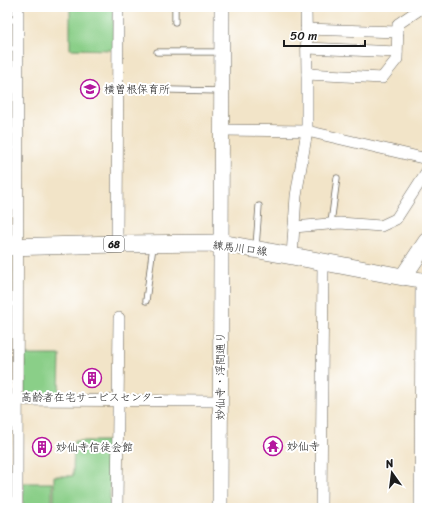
<svg xmlns="http://www.w3.org/2000/svg" width="434" height="515" font-family="Sriracha,'Klee One',sans-serif">
	<style>
		.green { fill: #8acf88; stroke: #537652 }
		.lines { fill: none; stroke-linecap: round; stroke-linejoin: round }
		.lane-casing { stroke: #676258; stroke-width: 7 }
		.street-casing { stroke: #676258; stroke-width: 12 }
		.secondary-casing { stroke: #676258; stroke-width: 16 }
		.primary-casing { stroke: #676258; stroke-width: 18 }
		.lane { stroke: #fff; stroke-width: 5.5 }
		.street { stroke: #fff; stroke-width: 11 }
		.secondary { stroke: #fff; stroke-width: 15 }
		.primary { stroke: #fff; stroke-width: 17 }
		.labels { text-anchor: middle; stroke-width: 4; stroke-linejoin: round; paint-order: stroke }
		.shield { fill: #fff; stroke: #606060; stroke-width: 1 }
		.shield-label { font-size: 10px; font-weight: bold; fill: #1c1c1c }
		.poi-label { font-size: 11px; fill: #1c1c1c; stroke: #fff; text-anchor: start }
		.street-label { font-size: 11px; fill: #1c1c1c; stroke: #fff }
	</style>
	<rect width="100%" height="100%" fill="#fff"/>
	<filter id="ink" filterUnits="userSpaceOnUse"><feTurbulence type="fractalNoise" baseFrequency=".025" numOctaves="2"/><feDisplacementMap in="SourceGraphic" scale="8" xChannelSelector="R" yChannelSelector="G"/><feConvolveMatrix kernelMatrix="1 2 1 2 8 2 1 2 1" color-interpolation-filters="sRGB"/></filter>
	<filter id="wash" filterUnits="userSpaceOnUse"><feTurbulence type="fractalNoise" baseFrequency=".012" numOctaves="4" result="noise"/><feDisplacementMap in="SourceGraphic" scale="16" xChannelSelector="R" yChannelSelector="G"/><feGaussianBlur stdDeviation="0.9" result="paint"/><feColorMatrix in="noise" values="0 0 0 0 0 0 0 0 0 0 0 0 0 0 0 0 0 1.4 0 .05"/><feComposite in="paint" operator="in"/></filter>
	<g filter="url(#wash)">
		<rect width="100%" height="100%" fill="#f2e4c8"/>
		<g class="green">
			<path d="M70,7H114V50L70,49Z"/>
			<path d="M24,355H60L59,396H28L24,392Z"/>
			<path d="M74,441H110V508H54V476H73Z"/>
			<rect x="23" y="483" width="29" height="25"/>
		</g>
	</g>
	<g filter="url(#ink)">
		<g class="lines">
			<g class="lane-casing">
				<g id="lane">
					<path d="M7,20H18"/>
					<path d="M175,22V7"/>
					<path d="M7,49H18"/>
					<path d="M157,52H221"/>
					<path d="M171,90L221,91"/>
					<path d="M7,131H18"/>
					<path d="M331,223L337,178"/>
					<path d="M256,247L259,206"/>
					<path d="M146,301L153,246"/>
				</g>
			</g>
			<g class="street-casing">
				<g id="street">
					<path d="M306,29L398,32"/>
					<path d="M307,48L397,52"/>
					<path d="M307,74L382,78L397,59L398,24L423,7"/>
					<path d="M222,130L307,131L427,159"/>
					<path d="M294,227L340,223L381,226L396,219L427,171"/>
					<path d="M117,244L118,7"/>
					<path d="M292,256L296,196L307,131V74L306,7"/>
					<path d="M7,400L220,401"/>
					<path d="M17,508L18,7"/>
					<path d="M117,508L119,318"/>
					<path d="M321,508L323,262"/>
					<path d="M420,508L421,280"/>
				</g>
			</g>
			<g class="secondary-casing">
				<g id="secondary">
					<path d="M403,277L427,281"/>
					<path d="M220,508L222,7"/>
				</g>
			</g>
			<g class="primary-casing">
				<path id="primary" d="M7,247L117,244L221,243L292,256L403,277L427,241"/>
			</g>
			<use href="#lane" class="lane"/>
			<use href="#street" class="street"/>
			<use href="#secondary" class="secondary"/>
			<use href="#primary" class="primary"/>
		</g>
	</g>
	<defs>
		<g id="school-ring" transform="scale(1)"><circle r="9.5" fill="#fff" stroke="#b5179e" stroke-width="1.5"/><path d="M0-5L7-2L0 1L-7-2ZM-4 1L0 2.5L4 1V4Q0 6-4 4Z" fill="#b5179e"/></g>
		<g id="building-ring" transform="scale(1)"><circle r="9.5" fill="#fff" stroke="#b5179e" stroke-width="1.5"/><path d="M-4-6H4V6H1V3H-1V6H-4ZM-2.5-4.3h1.7v1.8h-1.7ZM.8-4.3h1.7v1.8H.8ZM-2.5-1h1.7V.8h-1.7ZM.8-1h1.7V.8H.8Z" fill="#b5179e"/></g>
		<g id="temple-ring" transform="scale(1)"><circle r="9.5" fill="#fff" stroke="#b5179e" stroke-width="1.5"/><path d="M0-6L5-2H3V0L6.5 2.5H4V6H1.5V3h-3V6H-4V2.5H-6.5L-3 0V-2H-5Z" fill="#b5179e"/></g>
	</defs>
	<g fill-rule="evenodd">
		<use href="#school-ring" x="90" y="89"/>
		<use href="#building-ring" x="92" y="378"/>
		<use href="#temple-ring" x="273" y="446"/>
		<use href="#building-ring" x="42" y="447"/>
	</g>
	<g class="labels">
		<rect class="shield" x="104" y="236" width="20" height="16" rx="3"/>
		<g class="shield-label">
			<text x="114" y="248">68</text>
		</g>
		<g class="poi-label">
			<text x="104" y="93">横曽根保育所</text>
			<text x="92" y="401" text-anchor="middle">高齢者在宅サービスセンター</text>
			<text x="287" y="450">妙仙寺</text>
			<text x="56" y="451">妙仙寺信徒会館</text>
		</g>
		<g class="street-label">
			<text transform="translate(240 248) rotate(7)" y="4">練馬川口線</text>
			<text transform="translate(220 376) rotate(-90)" y="4">妙仙寺・浮間通り</text>
		</g>
	</g>
	<rect width="434" height="515" fill="none" stroke="#fff" stroke-width="24"/>
	<g transform="translate(392 473) rotate(346)" stroke="#ffffff" stroke-width="3" paint-order="stroke">
	<path d="M0-3L7 15L0 10L-7 15Z" fill="#1c1c1c"/>
	<text y="-6" font-size="11" font-weight="bold" text-anchor="middle" fill="#1c1c1c">N</text>
	</g>
	<path d="M284 40v6h81v-6" fill="none" stroke="#1c1c1c" stroke-width="2"/>
	<text x="290" y="40" font-size="12" fill="#1c1c1c" stroke="#ffffff" stroke-width="3" paint-order="stroke">50 m</text>
</svg>
